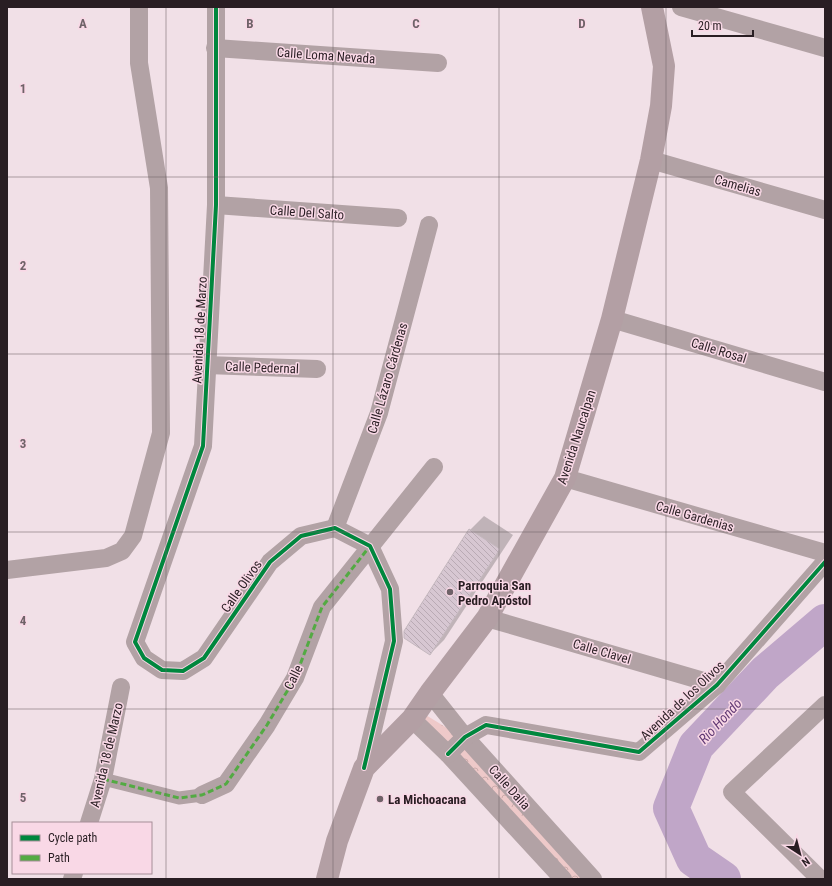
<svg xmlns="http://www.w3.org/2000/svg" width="832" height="886" font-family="'Roboto Condensed',sans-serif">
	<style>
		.forest { fill: url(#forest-crowns) }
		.shadow { fill: #0003 }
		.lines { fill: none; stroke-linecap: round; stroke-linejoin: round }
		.river { stroke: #c0a6c8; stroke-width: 36 }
		.building { fill: url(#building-back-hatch); stroke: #c4b8be }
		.pedestrian { stroke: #b2a2a5; stroke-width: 13 }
		.minor { stroke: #b2a2a5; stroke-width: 18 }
		.secondary { stroke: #b39fa4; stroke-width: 22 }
		.quiet { stroke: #53aa43; stroke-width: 3; stroke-dasharray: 6 3; stroke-linecap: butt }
		.cycleway-casing { stroke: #f9d8e6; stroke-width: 6 }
		.cycleway { stroke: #00873e; stroke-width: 4 }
		.grid { fill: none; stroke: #6f6268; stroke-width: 1; stroke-opacity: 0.55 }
		.poi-dot { fill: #6f6268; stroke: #f9d8e6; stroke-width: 1.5 }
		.labels { text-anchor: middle; stroke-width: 3; stroke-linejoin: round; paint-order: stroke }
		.street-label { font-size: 13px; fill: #291e23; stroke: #f9d8e6 }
		.poi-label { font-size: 13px; font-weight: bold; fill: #291e23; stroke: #f9d8e6; text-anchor: start }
		.water-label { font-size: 14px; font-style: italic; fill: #633b75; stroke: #f9d8e6 }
		.grid-label { font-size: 13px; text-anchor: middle; font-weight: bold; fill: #6f6268; stroke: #f9d8e6; stroke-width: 3; stroke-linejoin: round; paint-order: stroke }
	</style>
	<defs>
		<pattern id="forest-crowns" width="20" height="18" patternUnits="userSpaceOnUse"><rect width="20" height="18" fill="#eec9c9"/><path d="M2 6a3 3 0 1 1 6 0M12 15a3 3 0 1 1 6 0" fill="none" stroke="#ccacac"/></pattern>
		<pattern id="building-back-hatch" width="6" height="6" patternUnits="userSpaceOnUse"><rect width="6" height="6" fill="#d7c7d2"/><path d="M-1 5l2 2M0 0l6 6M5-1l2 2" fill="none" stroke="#b9aab4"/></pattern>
	</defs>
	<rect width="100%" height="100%" fill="#f1e0e7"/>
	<path class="forest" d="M416,709L465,739L592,879H564Z"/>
	<path class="shadow" d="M484,516L513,535L444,640L430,654L470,530Z"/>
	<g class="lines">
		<path class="river" d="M723,879L694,859L671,808L696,746L765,673L825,622"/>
	</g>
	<path class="building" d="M469,529L500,549L430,655L404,638V631Z"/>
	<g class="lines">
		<path class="pedestrian" d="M103,779L179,798L202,795"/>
		<g class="minor">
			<path d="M216,7V205L203,446L135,642L144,658L162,670L183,671L204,658L270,562L301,536L335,528L370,546L390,589L394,641L364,768"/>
			<path d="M681,7L825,48"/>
			<path d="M215,48L438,63"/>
			<path d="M651,160L825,210"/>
			<path d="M216,205L398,218"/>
			<path d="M612,319L825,382"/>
			<path d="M206,365L317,369"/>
			<path d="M565,478L825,553"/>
			<path d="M335,528L379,413L429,225"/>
			<path d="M7,570L106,558L122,551L133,536L161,433L159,188L139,63V7"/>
			<path d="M487,618L717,685"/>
			<path d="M430,693L465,737L593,879"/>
			<path d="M412,719L448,754L563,879"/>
			<path d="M448,754L465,737L486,725L639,752L717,685L825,562"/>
			<path d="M202,795L226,784L267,725L295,678L322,607L434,467"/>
			<path d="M89,823L103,779L121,687"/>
			<path d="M72,879L74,873"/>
			<path d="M820,879L732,792L825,705"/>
		</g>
		<path class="secondary" d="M327,879L337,841L364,768L412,719L430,693L487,618L565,478L612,319L651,160L661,106L664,66L652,7"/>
		<path class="quiet" d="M103,779L179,798L202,795L226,784L267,725L295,678L322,607L370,546"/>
		<g class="cycleway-casing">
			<g id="cycleway">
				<path d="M216,7V205L203,446L135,642L144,658L162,670L183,671L204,658L270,562L301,536L335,528L370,546L390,589L394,641L364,768"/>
				<path d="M448,754L465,737L486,725L639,752L717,685L825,562"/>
			</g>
		</g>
		<use href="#cycleway" class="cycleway"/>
	</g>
	<path class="grid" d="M166,7V879M333,7V879M499,7V879M666,7V879M7,177H825M7,354H825M7,532H825M7,709H825"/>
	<g class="poi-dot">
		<circle cx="450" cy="592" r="4"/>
		<circle cx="380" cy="799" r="4"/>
	</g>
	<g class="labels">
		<g class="street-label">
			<text transform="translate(326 55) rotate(4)" y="5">Calle Loma Nevada</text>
			<text transform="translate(738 185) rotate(16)" y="5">Camelias</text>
			<text transform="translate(307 212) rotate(4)" y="5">Calle Del Salto</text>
			<text transform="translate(199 330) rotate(-87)" y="5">Avenida 18 de Marzo</text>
			<text transform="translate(719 350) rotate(17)" y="5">Calle Rosal</text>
			<text transform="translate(262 367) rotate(2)" y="5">Calle Pedernal</text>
			<text transform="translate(387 378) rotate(-74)" y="5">Calle Lázaro Cárdenas</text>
			<text transform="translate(576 437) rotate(-72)" y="5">Avenida Naucalpan</text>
			<text transform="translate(695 516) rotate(16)" y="5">Calle Gardenias</text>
			<text transform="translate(241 586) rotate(-55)" y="5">Calle Olivos</text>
			<text transform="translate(602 651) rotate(16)" y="5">Calle Clavel</text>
			<text transform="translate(293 677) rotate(-64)" y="5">Calle</text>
			<text transform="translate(682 700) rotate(-43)" y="5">Avenida de los Olivos</text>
			<text transform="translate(106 755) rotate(-77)" y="5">Avenida 18 de Marzo</text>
			<text transform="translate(510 787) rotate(48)" y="5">Calle Dalia</text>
		</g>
		<g class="poi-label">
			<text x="458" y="590">Parroquia San<tspan x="458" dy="15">Pedro Apóstol</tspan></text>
			<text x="388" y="804">La Michoacana</text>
		</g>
		<g class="water-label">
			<text transform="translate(720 721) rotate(-47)" y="5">Rio Hondo</text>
		</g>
	</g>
	<g class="grid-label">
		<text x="83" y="28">A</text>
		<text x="250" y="28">B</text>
		<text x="416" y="28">C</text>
		<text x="582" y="28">D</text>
		<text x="23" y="93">1</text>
		<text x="23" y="270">2</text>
		<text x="23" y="448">3</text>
		<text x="23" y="625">4</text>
		<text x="23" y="802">5</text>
	</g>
	<rect width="832" height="886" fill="none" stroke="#291e23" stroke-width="16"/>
	<rect x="12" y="822" width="140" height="52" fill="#f9d8e6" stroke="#a68e98"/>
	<rect x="20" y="835" width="20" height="6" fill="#00873e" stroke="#a68e98"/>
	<text x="48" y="842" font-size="12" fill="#291e23">Cycle path</text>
	<rect x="20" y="855" width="20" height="6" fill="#53aa43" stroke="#a68e98"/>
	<text x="48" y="862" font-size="12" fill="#291e23">Path</text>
	<g transform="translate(800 854) rotate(144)" stroke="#f9d8e6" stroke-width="3" paint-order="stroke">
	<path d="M0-3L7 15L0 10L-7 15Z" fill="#291e23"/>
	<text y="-6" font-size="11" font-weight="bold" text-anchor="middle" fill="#291e23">N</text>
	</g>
	<path d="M692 30v6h61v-6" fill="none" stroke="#291e23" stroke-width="2"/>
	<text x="698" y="30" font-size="12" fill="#291e23" stroke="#f9d8e6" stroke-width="3" paint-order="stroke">20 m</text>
</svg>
